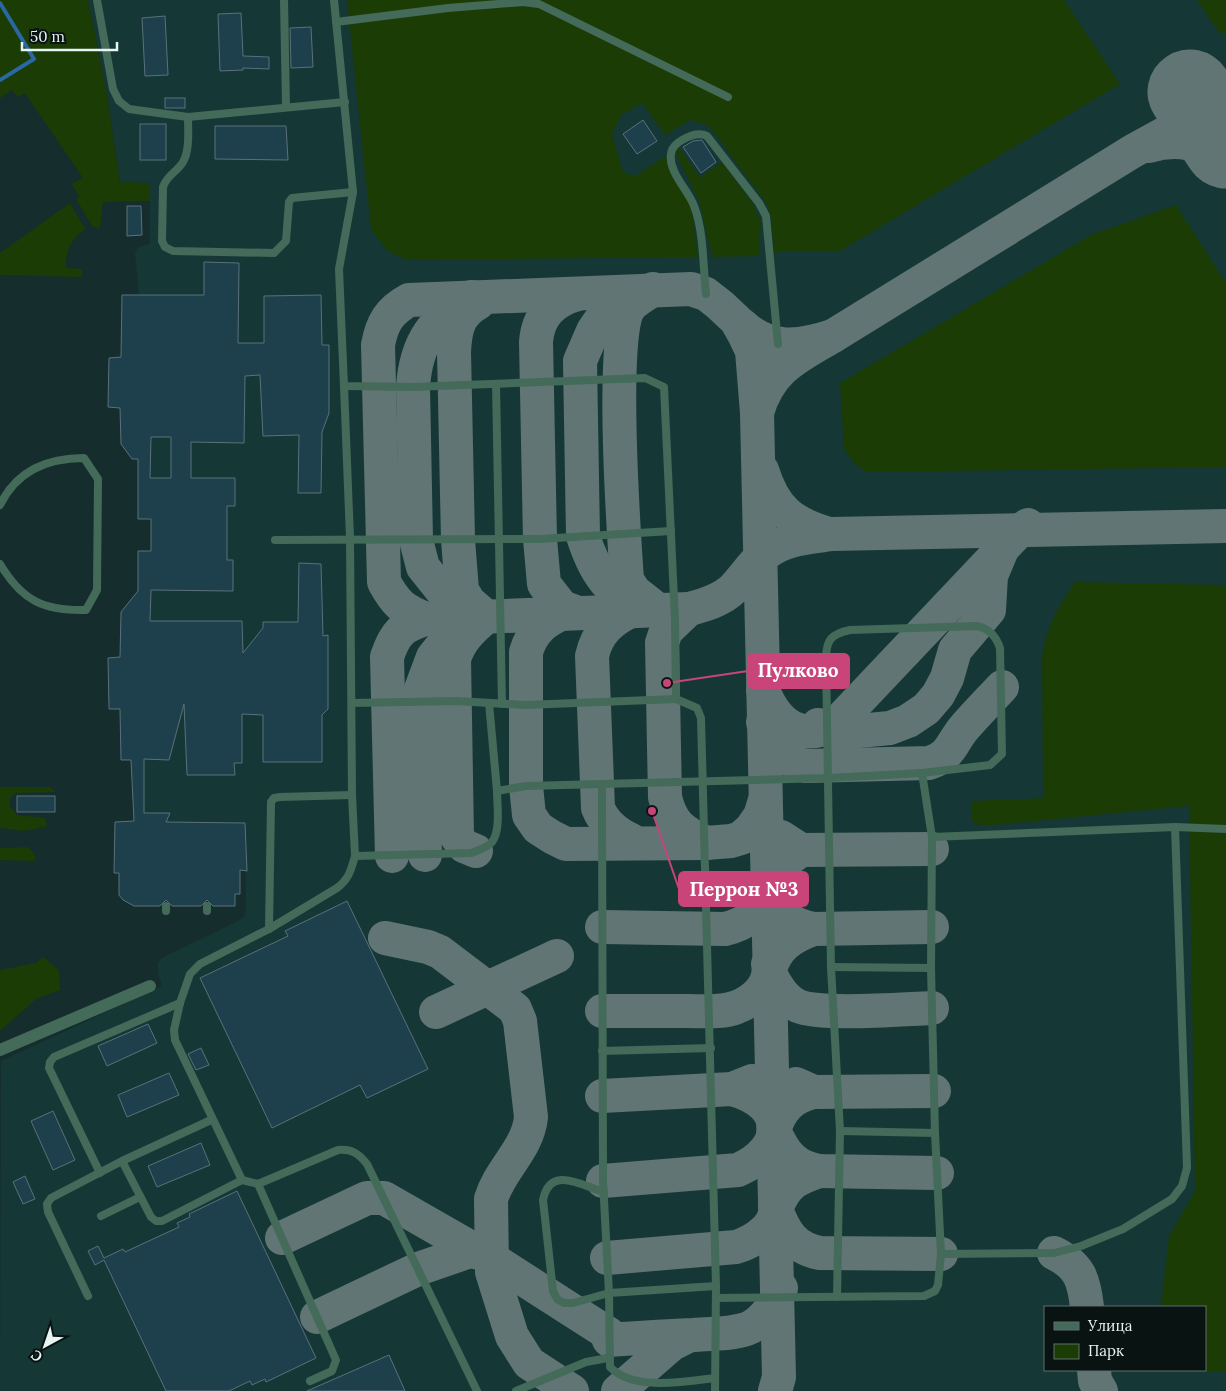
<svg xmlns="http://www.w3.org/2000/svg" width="1226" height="1391" font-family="Lora,serif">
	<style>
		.built { fill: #153837; fill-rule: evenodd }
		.green { fill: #1b3c05 }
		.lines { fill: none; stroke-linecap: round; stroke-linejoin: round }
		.stream { stroke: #2a67a3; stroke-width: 4 }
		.taxiway { stroke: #617674; stroke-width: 34 }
		.runway { stroke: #617674; stroke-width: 85 }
		.building { fill: #1d404c; stroke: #5a717a; fill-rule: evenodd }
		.lane { stroke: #446a59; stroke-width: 8 }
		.street { stroke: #446a59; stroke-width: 12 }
		.leader { fill: none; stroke: #c94479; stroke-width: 2 }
		.callout-dot { fill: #c94479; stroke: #091312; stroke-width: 2 }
		.callout { fill: #c94479; stroke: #c94479; stroke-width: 2 }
		.callout-label { font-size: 19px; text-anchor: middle; font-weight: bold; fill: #fff }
	</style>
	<rect width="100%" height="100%" fill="#152d2c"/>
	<path class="built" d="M88,0H1226V1391H0L1,1061L162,986L158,973V963L162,958L240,920L244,917L246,909L245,823L166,822L169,813H144V760H121L120,710L109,709L108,658L120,657L121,612L138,590V551H151V519H138V478H150V460L132,459L121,444L120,408L108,407L109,358L121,357L122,295L139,294L135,253L138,247L150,244V183L120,182L107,95ZM1045,1307H1205V1370H1045Z"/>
	<g class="green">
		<path d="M0,0H88L107,95L120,182L150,183V201L103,202L100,228L93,227L76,199L79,197L72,184L83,178L25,93L18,97L12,90L0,98Z"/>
		<path d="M347,0H1064L1120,84L840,251H786L774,253L771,217L766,203L709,126L691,120L665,135L642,103L621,115L612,134L623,172L636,176L665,156L691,205L698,257L408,260L387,251L371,229Z"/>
		<path d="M1197,0H1226V32L1220,34Z"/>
		<path d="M677,145L700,177L722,162L753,204L761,222L759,256L712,257L699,201L676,154Z"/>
		<path d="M70,203L85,229C71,239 65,251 66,268L82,269V277L0,275V253Z"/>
		<path d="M1176,205L1226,283V467L866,472L853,462L844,448L840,383L1091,235Z"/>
		<path d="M1075,582L1226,585V1372H1175L1174,1370H1205V1307H1161L1169,1236L1195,1191L1189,806L982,826L971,821V801L1043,798L1042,656C1046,628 1059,605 1075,582Z"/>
		<path d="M0,787H50L56,792L15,793L10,798V806L17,815L45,818L47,824L45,827L23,831L0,828Z"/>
		<path d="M28,847L35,855V861L0,860V848Z"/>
		<path d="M43,957L59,970L60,990L36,999L0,1031V970L36,963Z"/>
	</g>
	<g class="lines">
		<path class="stream" d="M0,3L34,59L0,80"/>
		<g class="taxiway">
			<path d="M1149,146C1179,137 1201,144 1226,160"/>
			<path d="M653,289C646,295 634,301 629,308C610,334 624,537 627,580L634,591L658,610C614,602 596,577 583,536L580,361L593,331L604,315L619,303Z"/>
			<path d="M472,297C433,319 416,342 413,387L416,540L423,567L451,602L475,617"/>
			<path d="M478,303C458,314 455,330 454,352L458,540L462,590L469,602L483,614"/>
			<path d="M742,325C769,351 800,347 833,336C797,357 769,369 757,413"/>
			<path d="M833,336L1133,151L1226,100"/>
			<path d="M762,470C774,509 791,523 829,534"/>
			<path d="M689,609L666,631L662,643L665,797C671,824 682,831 706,843"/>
			<path d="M578,613L562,607L544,584L540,539L536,342C538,315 553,301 578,294"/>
			<path d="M561,614C542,623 532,632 526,652V786L529,815L538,828L552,837L566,844L706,843L731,841L741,838L751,829L760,816L765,800"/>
			<path d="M763,690C777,725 802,744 838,722L1018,532L1028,525"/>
			<path d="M763,722C771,747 780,759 806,766L929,763C952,755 950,745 964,728C976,714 989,701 1002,687"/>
			<path d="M818,725L837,733L890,728L908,721L926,709L938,695L947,678L955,650L989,610L991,576L1001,552"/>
			<path d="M781,837L801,850L932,849"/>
			<path d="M631,840C616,833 604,823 598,808L592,656C597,633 610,621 631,611"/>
			<path d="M801,850L777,868L767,891C776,913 789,924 813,929L932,927"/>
			<path d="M425,855L421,689L433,657L445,642L461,629L486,617C471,630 460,640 454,659L457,837L464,846L476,851"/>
			<path d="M392,856L387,657C395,633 402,626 426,619"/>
			<path d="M602,927L725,929C745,924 770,910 766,885"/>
			<path d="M813,929C789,938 777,947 769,971C775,984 783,999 798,1006C822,1016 903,1009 932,1008"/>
			<path d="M385,938L428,947L440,952L515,1009L520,1021L531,1117C528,1149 500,1169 491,1199L492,1272L512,1336L529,1363L572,1391"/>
			<path d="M602,1011C630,1011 659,1011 687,1011C703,1011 723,1013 737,1007C755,1000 772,984 768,964"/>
			<path d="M436,1012L557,956"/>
			<path d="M796,1084L814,1092L934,1091"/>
			<path d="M814,1092C792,1097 781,1108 774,1130C784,1153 794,1167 819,1171L937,1173"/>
			<path d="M602,1096L732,1089L752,1081"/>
			<path d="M819,1171C795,1179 786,1184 776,1209C785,1233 794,1248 820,1253L941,1254"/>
			<path d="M603,1181L738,1170C787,1148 787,1104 732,1089"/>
			<path d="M282,1238L367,1198H384L480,1253"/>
			<path d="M1054,1253C1080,1266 1084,1280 1087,1307"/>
			<path d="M607,1258L736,1247C753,1242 779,1226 775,1204"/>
			<path d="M317,1317L418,1269L470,1251L480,1253L492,1259L609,1334"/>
			<path d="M609,1340C637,1338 666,1336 694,1335C711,1333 735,1335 751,1327C765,1319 776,1303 781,1288"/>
			<path d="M1094,1370L1095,1381L1101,1391"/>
			<path d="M618,1391L672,1344L688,1336"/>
			<path d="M775,1391L779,1377L757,413L752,351L744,334L736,320L720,305L706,294L691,289L409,300C389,311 382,323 378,345L384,582C396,604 403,610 426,619L689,609C705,605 722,600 734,588C747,574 755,559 772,549C791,538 811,537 832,534L1226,526"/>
		</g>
		<path class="runway" d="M1190,92L1226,146"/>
	</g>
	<g class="building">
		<path d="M241,13L243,56L269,57V69L243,68V70L220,71L218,14Z"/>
		<path d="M165,16L168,75L145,76L142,18Z"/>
		<path d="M311,27L313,67L291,68L290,28Z"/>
		<rect x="165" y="98" width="20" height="10"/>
		<path d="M643,120L657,141L637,154L623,134Z"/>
		<rect x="140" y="124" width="26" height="36"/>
		<path d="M215,126H286L288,160L215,159Z"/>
		<path d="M702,140L716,162L701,173L683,147L693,141Z"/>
		<path d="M127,206H141L142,235L127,236Z"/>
		<path d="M204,262L239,263L238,343H264V296L321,295L322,345H329V413L322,432L321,493H298L299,435L263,436L260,375L245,376L244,443L191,442V478H235V506H227V560H233V591L151,590L150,621H242L243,653L263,628V622H298L299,563L321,564L323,636L328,635V709L322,715V762H263V715L242,714V763H234L235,775H187L184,704L169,760L144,759V813H170L166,822L245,823L247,871L240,870V894H235V906H213L207,900L201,906H172L166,900L160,906H134L123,900L119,895V873H114L115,822L134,821L131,760H121L120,709H109L108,658L120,657L121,612L138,591V551H151V519H138V459H132L121,444L120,408L108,407L109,358L121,357L122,295H204ZM151,437H171V478H150Z"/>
		<rect x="17" y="796" width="38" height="16"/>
		<path d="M347,901L428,1069L367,1098L360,1085L272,1128L200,978L288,936L285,931Z"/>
		<path d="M148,1024L157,1043L107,1066L98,1046Z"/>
		<path d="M201,1048L209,1065L196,1070L188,1054Z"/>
		<path d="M169,1073L179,1095L127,1117L118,1095Z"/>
		<path d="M53,1111L75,1160L53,1170L31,1121Z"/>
		<path d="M201,1143L210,1165L157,1187L148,1166Z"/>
		<path d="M25,1176L35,1199L23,1204L13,1182Z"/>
		<path d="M237,1191L316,1358L266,1382L265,1379L252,1385L250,1381L229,1391H166L104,1260L95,1265L88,1251L98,1246L104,1258L123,1249L125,1252L179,1227L177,1223L190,1217L189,1214Z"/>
		<path d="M389,1355L405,1391H307Z"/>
	</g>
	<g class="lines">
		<g class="lane">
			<path d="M97,0L113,89L119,101L129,109L188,117L345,102"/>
			<path d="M284,0L286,106"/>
			<path d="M334,0L353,192L339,269L344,386L413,387L645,378L664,387L675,620L676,699L697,708L701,718L716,1286L715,1391"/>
			<path d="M336,22L448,8L523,2L539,4L728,97"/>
			<path d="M188,117C188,130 190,150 183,162C177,172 167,175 163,187L162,241L165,247L173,251L274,253L286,241L289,202L292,198L353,192"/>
			<path d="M706,294C703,268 704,231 694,206C689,191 668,172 671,154C672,142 696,130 707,136L759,203L766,216L778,344"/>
			<path d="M496,384L502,704"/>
			<path d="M344,386L350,538L352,795L355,856L471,853C478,850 487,848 492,842C501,830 497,805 497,791L526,786L829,778L922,773L932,837L931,968L935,1133L941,1254L938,1285L935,1291L924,1296L716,1298"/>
			<path d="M0,505C17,470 48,458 84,458L98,479L97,590L86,610C44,611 22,601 0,564"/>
			<path d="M275,540L540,539L671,531"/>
			<path d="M352,703L456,701L525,705L676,699"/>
			<path d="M489,703L497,791"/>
			<path d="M602,785L603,1181L609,1293L610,1367C633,1391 683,1382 715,1378"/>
			<path d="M932,837L1175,827L1226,829"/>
			<path d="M166,906V911"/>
			<path d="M207,906V911"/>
			<path d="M269,929L271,802L274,798L280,797L352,795"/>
			<path d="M831,967L931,968"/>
			<path d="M602,1051L711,1048"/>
			<path d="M840,1131L935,1133"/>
			<path d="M122,1161L151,1217L156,1221H162L242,1180L258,1184L338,1150C352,1149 358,1153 367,1164L477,1391"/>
			<path d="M100,1173L49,1068L50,1062L54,1057L180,1003"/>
			<path d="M242,1180L175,1040L174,1030L180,1003L190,974L200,964L269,929L337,888C349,879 351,870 355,856"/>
			<path d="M258,1184L336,1360L332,1371L310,1381"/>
			<path d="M604,1192C581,1185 550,1165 543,1200L553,1291L557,1299L564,1303H573L609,1293L716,1286"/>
			<path d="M101,1216L140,1197"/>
			<path d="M941,1254L1054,1253L1081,1246L1123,1229L1172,1199L1182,1186L1187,1168L1175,827"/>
			<path d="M88,1296L48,1212L47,1204L51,1198L122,1161L211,1120"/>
			<path d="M837,1297L840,1131L831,967L826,659C826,640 831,634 850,630L976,626C989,628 996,636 1000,648L1002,754L990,765L922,773"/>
			<path d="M516,1391L586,1362L608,1358"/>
		</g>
		<path class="street" d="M0,1050L150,986"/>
	</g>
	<path class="leader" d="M667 683L748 671M652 811L679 889"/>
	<g class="callout-dot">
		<circle cx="667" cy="683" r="5"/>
		<circle cx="652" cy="811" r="5"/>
	</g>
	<g class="callout">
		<rect x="748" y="654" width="101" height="34" rx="5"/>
		<rect x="679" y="872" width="129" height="34" rx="5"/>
	</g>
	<g class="callout-label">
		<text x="798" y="677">Пулково</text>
		<text x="744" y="896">Перрон №3</text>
	</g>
	<rect x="1044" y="1306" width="162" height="65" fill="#091312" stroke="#616d6c"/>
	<rect x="1054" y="1322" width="25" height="8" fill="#446a59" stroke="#616d6c"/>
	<text x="1088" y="1331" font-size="15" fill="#e6f4f3">Улица</text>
	<rect x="1054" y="1344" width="25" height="15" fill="#1b3c05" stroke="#616d6c"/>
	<text x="1088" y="1356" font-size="15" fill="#e6f4f3">Парк</text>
	<g transform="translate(45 1346) rotate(220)" stroke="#091312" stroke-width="4" paint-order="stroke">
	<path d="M0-4L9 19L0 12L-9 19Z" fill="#e6f4f3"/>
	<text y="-8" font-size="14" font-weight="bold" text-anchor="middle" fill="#e6f4f3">С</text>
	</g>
	<path d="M22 42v8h95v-8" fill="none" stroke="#e6f4f3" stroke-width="2.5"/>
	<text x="30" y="42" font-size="15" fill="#e6f4f3" stroke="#091312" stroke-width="4" paint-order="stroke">50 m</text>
</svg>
